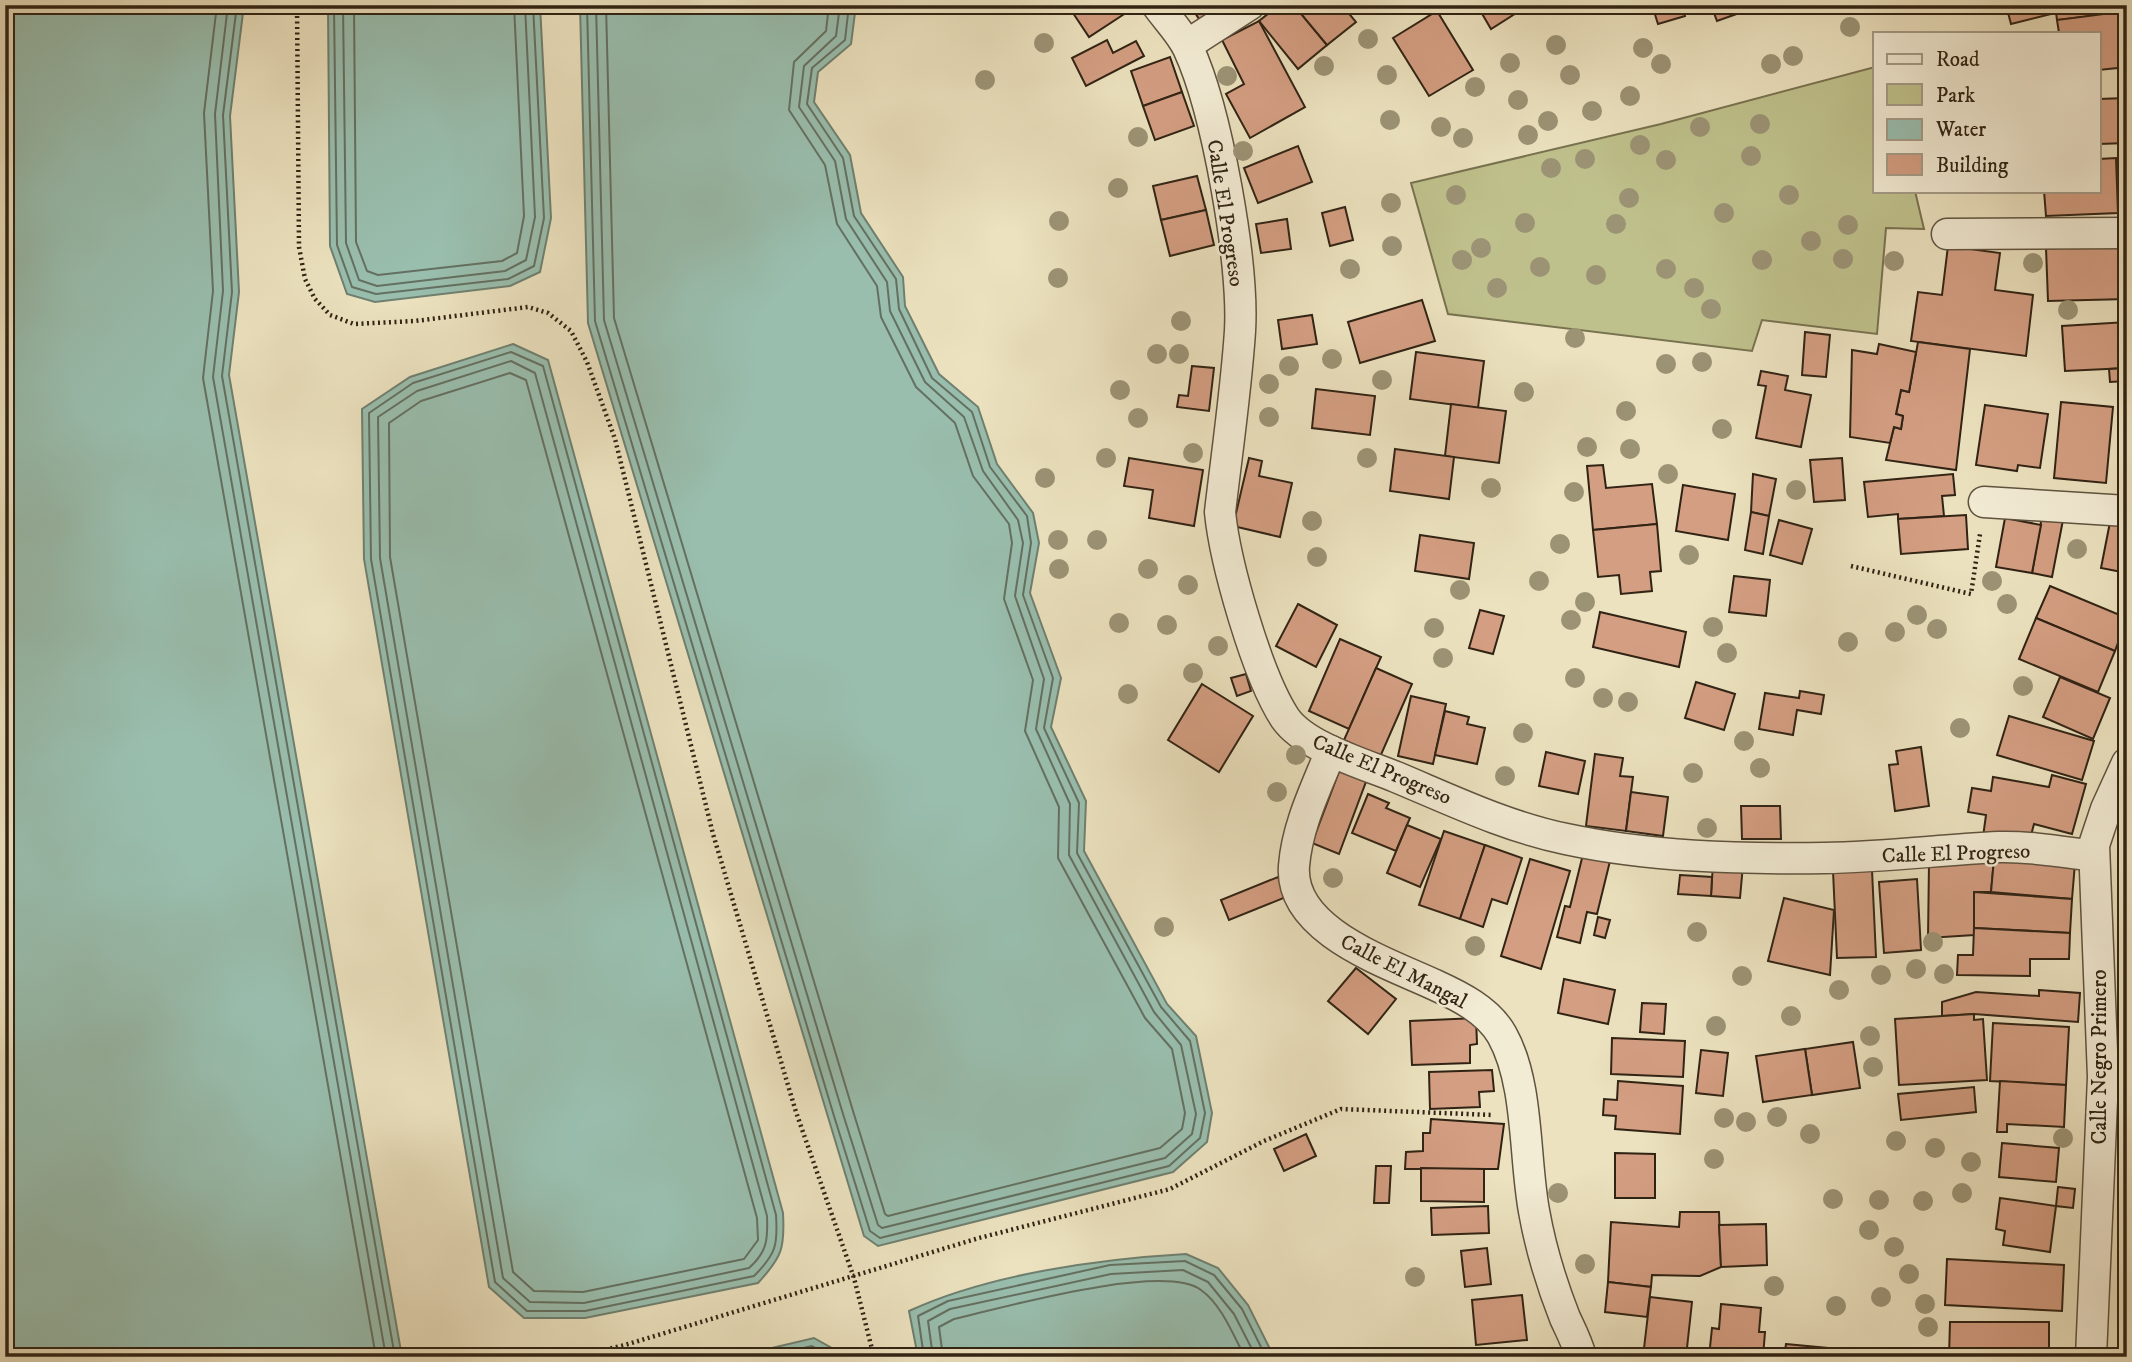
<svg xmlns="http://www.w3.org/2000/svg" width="2132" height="1362" font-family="'IM FELL DW Pica',serif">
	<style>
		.green { fill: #bfc18c; stroke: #787250; stroke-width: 2 }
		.water { fill: #99beae; stroke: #6f8070; stroke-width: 2 }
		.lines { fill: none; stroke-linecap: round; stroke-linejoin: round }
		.shore { stroke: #647061; stroke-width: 2 }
		.building { fill: #d49e82; stroke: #302314; stroke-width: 2 }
		.street-casing { stroke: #5f533f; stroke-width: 33 }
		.path { stroke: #302314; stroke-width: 4.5; stroke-dasharray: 2 3.5; stroke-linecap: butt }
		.street { stroke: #f3ecd5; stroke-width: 30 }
		.tree { fill: #9c9375 }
		.labels { text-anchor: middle; stroke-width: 5; stroke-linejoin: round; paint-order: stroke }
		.street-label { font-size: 21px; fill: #302314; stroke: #f3ecd5 }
	</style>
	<rect width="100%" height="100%" fill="#ece2bf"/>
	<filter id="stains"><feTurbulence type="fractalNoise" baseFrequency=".00286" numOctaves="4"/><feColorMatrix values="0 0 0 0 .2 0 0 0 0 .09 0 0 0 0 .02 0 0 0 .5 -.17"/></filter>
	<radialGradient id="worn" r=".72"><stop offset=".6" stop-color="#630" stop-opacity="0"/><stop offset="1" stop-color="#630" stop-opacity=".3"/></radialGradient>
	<path class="green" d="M1875,67V191H1915L1924,229L1886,228L1877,334L1762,320L1752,351L1448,314L1411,183L1661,124Z"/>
	<g class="water">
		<path d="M5,5H244L230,116L239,292L229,375L402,1357H5Z"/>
		<path d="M328,5H540L551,218L540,272L510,286L375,302L347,294L330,246Z"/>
		<path d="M580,5H856L851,44L818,72L814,102L850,155L861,213L903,277L905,306L939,374L978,407L997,464L1033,513L1039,543L1030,593L1061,678L1051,727L1086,801L1084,851L1167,1004L1196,1036L1212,1113L1207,1142L1173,1172L878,1246L864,1236L588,323Z"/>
		<path d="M513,344L548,360L783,1213C785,1248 782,1257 758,1283L585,1318H524L489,1287L364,559L362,409L410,377Z"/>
		<path d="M1186,1254L1218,1268L1248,1305L1274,1357H918L909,1311C989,1274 1099,1259 1186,1254Z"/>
		<path d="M814,1338L837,1351L838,1357H733Z"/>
	</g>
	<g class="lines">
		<g class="shore">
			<path d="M217,5L204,113L213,291L203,378L376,1357"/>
			<path d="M228,5L215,114L223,291L213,377L386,1357"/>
			<path d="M237,5L223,115L232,292L222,376L395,1357"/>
			<path d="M334,5L337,245L352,287L376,294L508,279L534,266L544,218L533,5"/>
			<path d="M343,5L346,243L359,280L377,286L505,271L526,260L535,217L525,5"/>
			<path d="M354,5L356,242L367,271L378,275L502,261L517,253L524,216L514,5"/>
			<path d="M587,5L595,321L834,1116L870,1231L880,1238L1169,1166L1200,1138L1205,1113L1190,1041L1161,1007L1077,853L1079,803L1044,728L1053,678L1023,595L1031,543L1027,516L990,467L972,412L932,378L899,309L896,279L854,216L843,158L807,104L812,68L845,40L849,5"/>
			<path d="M596,5L604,320L843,1114L878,1225L882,1228L1165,1158L1192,1134L1196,1114L1181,1045L1154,1012L1069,855L1070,804L1036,729L1044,679L1015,596L1023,543L1018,520L983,471L964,417L925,382L890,311L887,282L846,219L835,161L799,107L804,66L836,36L840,5"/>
			<path d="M606,5L614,318L853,1111L885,1214L888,1216L1160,1148L1182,1129L1185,1113L1172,1049L1145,1018L1058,858L1059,807L1025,731L1033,680L1004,599L1012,543L1009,524L973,476L955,423L916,387L881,317L877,286L837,224L825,165L789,110L794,62L826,31L829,5"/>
			<path d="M511,352L543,366L776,1215C778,1245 776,1254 754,1276L585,1311H527L495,1282L371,559L369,413L413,383Z"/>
			<path d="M511,361L535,373L767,1216C768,1240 767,1252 749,1268L584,1303L530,1302L503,1278L380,558L378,417L417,391Z"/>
			<path d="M510,373L526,380L757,1218L758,1240L744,1259L583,1292L534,1291L513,1272L390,557L389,423L421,401Z"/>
			<path d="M765,1357L812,1346L831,1357"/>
			<path d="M924,1357L918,1316L948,1301L1110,1265L1185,1261L1214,1275L1242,1309L1266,1357"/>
			<path d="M933,1357L928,1321L950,1309L1111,1274L1183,1270L1208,1282L1234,1314L1256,1357"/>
			<path d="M943,1357L939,1327L954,1319C1001,1308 1164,1262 1201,1290C1222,1305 1233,1335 1245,1357"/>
		</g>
	</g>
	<g class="building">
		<path d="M1068,5H1084L1073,13Z"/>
		<path d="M1084,5H1134L1135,7L1089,37L1073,13Z"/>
		<path d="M1190,5H1227L1201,22Z"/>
		<path d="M1279,5H1294L1327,45L1298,69L1259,21Z"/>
		<path d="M1303,5H1342L1356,22L1327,45L1297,9Z"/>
		<path d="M1477,5H1529L1491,29Z"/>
		<path d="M1652,5H1682L1685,16L1658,24Z"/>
		<path d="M1711,5H1762L1717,21Z"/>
		<path d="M2006,5H2049L2051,14L2011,24Z"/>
		<path d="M2055,5H2117L2118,13L2057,20Z"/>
		<path d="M1437,11L1473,70L1429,96L1393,38Z"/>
		<path d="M2127,11V67L2099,70V33H2059L2057,20Z"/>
		<path d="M1259,21L1305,107L1250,138L1226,94L1244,84L1222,40Z"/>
		<path d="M1107,40L1113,53L1136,41L1144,56L1086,86L1072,58Z"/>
		<path d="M1170,57L1182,92L1143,106L1131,71Z"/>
		<path d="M1182,92L1194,126L1155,140L1143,106Z"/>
		<path d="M2126,98L2127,143L2099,144V99Z"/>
		<path d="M1298,146L1312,182L1258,203L1244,168Z"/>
		<path d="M2116,158L2118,213L2046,216L2044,191H2099V159Z"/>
		<path d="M1197,176L1206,210L1161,220L1153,186Z"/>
		<path d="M1345,207L1353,240L1330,246L1322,213Z"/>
		<path d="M1206,210L1214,245L1170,256L1161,220Z"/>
		<path d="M1287,219L1291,249L1261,253L1256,224Z"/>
		<path d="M1948,246L2000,253L1995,290L2033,295L2026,356L1911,341L1918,292L1942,295Z"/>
		<path d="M2127,246V299L2048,301L2046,248Z"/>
		<path d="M1422,300L1435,341L1360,363L1348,322Z"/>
		<path d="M1312,315L1317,344L1282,349L1278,320Z"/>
		<path d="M2127,322V368L2065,371L2062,326Z"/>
		<path d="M1805,332L1830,335L1826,377L1802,375Z"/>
		<path d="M1918,342L1970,349L1956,470L1886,460L1894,427L1901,429L1903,416L1896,414L1901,390L1909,392Z"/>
		<path d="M1879,344L1916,352L1909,392L1901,390L1896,414L1903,416L1901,429L1894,427L1890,443L1850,437L1852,350L1877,354Z"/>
		<path d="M1416,352L1484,361L1478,408L1410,399Z"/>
		<path d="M1192,366L1214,368L1209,411L1177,407L1179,395L1188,396Z"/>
		<path d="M2127,368V381L2110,382L2109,369Z"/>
		<path d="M1761,371L1788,376L1785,390L1811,395L1801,447L1756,438L1766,386L1758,385Z"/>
		<path d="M1316,389L1375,396L1370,435L1312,428Z"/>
		<path d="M2061,402L2113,407L2106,483L2054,478Z"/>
		<path d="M1451,404L1506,411L1499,463L1445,456Z"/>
		<path d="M1985,405L2048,414L2040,468L2018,465L2017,471L1976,465Z"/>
		<path d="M1395,449L1454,457L1449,499L1390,491Z"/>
		<path d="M1129,458L1203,470L1194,526L1149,518L1153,490L1124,486Z"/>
		<path d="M1249,458L1262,461L1259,476L1292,483L1280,537L1233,526Z"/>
		<path d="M1842,458L1845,500L1814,502L1810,460Z"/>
		<path d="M1603,465L1606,488L1652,484L1657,524L1593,530L1587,466Z"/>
		<path d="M1753,474L1776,479L1769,516L1751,512Z"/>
		<path d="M1953,474L1955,495L1942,496L1944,516L1898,519V514L1868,517L1864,482Z"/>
		<path d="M1683,485L1735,494L1728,540L1676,531Z"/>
		<path d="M1751,512L1769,516L1763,554L1745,550Z"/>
		<path d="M1966,515L1968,549L1901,554L1898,519Z"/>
		<path d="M2042,516L2063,520L2052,577L2032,573Z"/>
		<path d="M2111,517L2127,520V573L2101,568Z"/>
		<path d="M2005,518L2041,525L2032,573L1996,567Z"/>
		<path d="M1779,520L1812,529L1802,564L1770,555Z"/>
		<path d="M1657,524L1661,571L1650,572L1652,591L1621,594L1619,575L1598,577L1593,530Z"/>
		<path d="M1420,535L1474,543L1469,579L1415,571Z"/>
		<path d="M1734,576L1770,580L1766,616L1729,612Z"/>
		<path d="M2050,586L2127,618L2115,651L2036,618Z"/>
		<path d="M1298,604L1337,625L1316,667L1276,646Z"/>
		<path d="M1480,610L1504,616L1493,654L1469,648Z"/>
		<path d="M1600,612L1686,632L1679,667L1593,647Z"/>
		<path d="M2036,618L2115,651L2098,692L2019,659Z"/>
		<path d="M1340,639L1381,657L1349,729L1309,711Z"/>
		<path d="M1376,668L1412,684L1380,757L1344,740Z"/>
		<path d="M1246,674L1251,691L1237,696L1231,678Z"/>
		<path d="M2060,677L2110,698L2093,739L2043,717Z"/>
		<path d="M1696,682L1735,694L1724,730L1685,718Z"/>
		<path d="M1202,684L1253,716L1219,772L1168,740Z"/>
		<path d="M1800,691L1824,695L1821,714L1797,710L1793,735L1759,729L1765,693L1799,698Z"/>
		<path d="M1411,696L1446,704L1433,764L1398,756Z"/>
		<path d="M1445,711L1469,717L1467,724L1485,728L1477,764L1435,755Z"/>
		<path d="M2009,716L2094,741L2082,780L1997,755Z"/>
		<path d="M1921,747L1929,806L1895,811L1889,765L1898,764L1896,751Z"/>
		<path d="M1546,752L1585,761L1578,794L1539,786Z"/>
		<path d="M1595,754L1623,758L1620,776L1633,777L1626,831L1586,826Z"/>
		<path d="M1340,769L1367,779L1339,854L1312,843Z"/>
		<path d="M2052,775L2086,784L2072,834L2034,824L2030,839L1983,837L1986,815L1968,812L1972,788L1991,791L1993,777L2049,787Z"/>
		<path d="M1631,792L1668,797L1663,836L1626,831Z"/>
		<path d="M1368,794L1389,803L1386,808L1410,818L1396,851L1352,833Z"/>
		<path d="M1741,806H1780L1781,839H1742Z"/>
		<path d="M2125,817L2127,818V881L2119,880Z"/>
		<path d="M1407,825L1441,839L1420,887L1387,873Z"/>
		<path d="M1444,831L1485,845L1460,919L1419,905Z"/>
		<path d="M1485,845L1522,858L1507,904L1492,899L1483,927L1460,919Z"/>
		<path d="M1584,850L1611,857L1597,914L1587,912L1580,943L1557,937L1565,906L1570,907Z"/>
		<path d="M1530,859L1570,871L1541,969L1501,956Z"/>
		<path d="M1994,859L1991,892H1974V935L1928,938L1929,863Z"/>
		<path d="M1994,859L2075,863L2072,899L1991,892Z"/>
		<path d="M1713,863L1743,865L1740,898L1711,896Z"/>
		<path d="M1872,870L1876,957L1837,958L1833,871Z"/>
		<path d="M1680,875L1712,877L1711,896L1678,894Z"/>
		<path d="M1278,877L1286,897L1229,920L1221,900Z"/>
		<path d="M1917,879L1921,950L1884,953L1879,882Z"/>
		<path d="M1974,892L2072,899L2070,933L1974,928Z"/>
		<path d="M1784,898L1834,910L1830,975L1768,961Z"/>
		<path d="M1598,917L1610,920L1605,938L1594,935Z"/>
		<path d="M1974,928L2070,933L2069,959H2030V976L1957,975L1958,955H1973Z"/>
		<path d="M1356,968L1396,999L1368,1034L1328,1001Z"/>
		<path d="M1564,979L1615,990L1608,1024L1558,1013Z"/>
		<path d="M2039,990L2080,993L2078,1022L1974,1014L1942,1016V1002L1976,992L2039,996Z"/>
		<path d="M1642,1003L1666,1004L1664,1034L1640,1032Z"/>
		<path d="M1974,1014V1020L1983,1019L1987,1080L1899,1085L1895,1019Z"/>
		<path d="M1476,1018L1477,1044L1470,1045V1063L1412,1065L1410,1021Z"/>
		<path d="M1993,1023L2069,1027L2066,1085L1990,1081Z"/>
		<path d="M1612,1038L1685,1041L1683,1077L1611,1074Z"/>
		<path d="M1853,1042L1860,1088L1812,1095L1805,1049Z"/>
		<path d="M1805,1049L1812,1095L1763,1102L1756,1056Z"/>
		<path d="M1701,1050L1728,1053L1723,1096L1696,1093Z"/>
		<path d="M1492,1070L1494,1091L1479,1092L1480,1107L1430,1109L1429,1072Z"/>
		<path d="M1618,1081L1683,1086L1680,1134L1615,1129L1616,1116L1603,1115L1604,1099L1617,1100Z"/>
		<path d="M2000,1081L2066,1085L2064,1127L2007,1124V1132H1997Z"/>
		<path d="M1974,1087L1976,1112L1901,1120L1898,1094Z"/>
		<path d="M1431,1119L1504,1124L1498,1169H1405L1406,1152L1423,1151V1133H1430Z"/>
		<path d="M1306,1134L1316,1156L1284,1171L1274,1149Z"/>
		<path d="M2002,1143L2059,1148L2056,1182L1999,1177Z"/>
		<path d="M1615,1153L1655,1154V1198H1615Z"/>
		<path d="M1376,1166H1391L1389,1203H1374Z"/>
		<path d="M1421,1168L1484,1169V1202L1421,1201Z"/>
		<path d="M2058,1187L2075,1189L2073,1208L2056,1206Z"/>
		<path d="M2000,1198L2056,1206L2050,1252L2003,1245L2005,1231L1996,1229Z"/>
		<path d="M1488,1206L1489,1233L1432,1235L1431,1208Z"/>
		<path d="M1680,1212H1719L1721,1267L1700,1276L1652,1275L1651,1287L1608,1282L1611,1222L1679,1227Z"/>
		<path d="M1766,1224L1767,1265L1721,1267L1719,1225Z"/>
		<path d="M1487,1248L1491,1284L1465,1287L1461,1251Z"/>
		<path d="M1947,1259L2064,1265L2062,1311L1945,1305Z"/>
		<path d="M1608,1282L1651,1287L1647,1317L1605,1312Z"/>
		<path d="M1522,1295L1527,1340L1476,1345L1472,1300Z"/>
		<path d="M1650,1297L1692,1302L1686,1357H1643Z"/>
		<path d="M1721,1304L1761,1308L1759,1332H1765L1763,1357H1709L1712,1328L1719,1329Z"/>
		<path d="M1950,1322H2049V1357H1949Z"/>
		<path d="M1786,1344L1849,1350V1357H1784Z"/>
		<path d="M1524,1349V1357H1478V1353Z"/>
	</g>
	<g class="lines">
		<g class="street-casing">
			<g id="street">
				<path d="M1157,5C1167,19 1181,33 1188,48C1217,110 1244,263 1240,331C1236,391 1227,452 1220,512C1225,563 1257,675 1285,718C1305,747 1364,764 1396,777C1451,800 1507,827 1566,839C1650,857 1738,859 1824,858C1883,857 1940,850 1999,847C2030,846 2063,852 2094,856"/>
				<path d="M1187,45L1249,5"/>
				<path d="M1947,234L2127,233"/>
				<path d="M1984,502L2127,511"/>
				<path d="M1331,751C1316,788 1297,826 1294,866C1289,931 1388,963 1435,985C1459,996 1488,1010 1502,1035C1529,1083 1524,1157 1534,1211C1540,1245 1552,1285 1565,1318C1571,1331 1577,1342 1581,1357"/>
				<path d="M2091,1357L2103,1077L2094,845L2106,809L2127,763"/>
			</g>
		</g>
		<g class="path">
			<path d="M297,5L299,247L305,279L315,299L330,315L354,324L415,321L528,307L548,313L571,331L587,362L615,439L713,834L796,1112L854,1278L874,1357"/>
			<path d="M1851,566L1971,594L1980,534"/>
			<path d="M573,1357L625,1345L979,1238L1170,1189L1264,1141L1341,1109L1493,1115"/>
		</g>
		<use href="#street" class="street"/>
	</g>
	<g class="tree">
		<circle cx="1850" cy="27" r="10"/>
		<circle cx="1368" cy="39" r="10"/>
		<circle cx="1044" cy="43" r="10"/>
		<circle cx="1556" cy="45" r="10"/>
		<circle cx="1643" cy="48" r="10"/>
		<circle cx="1793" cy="56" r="10"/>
		<circle cx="1510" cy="63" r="10"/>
		<circle cx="1661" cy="64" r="10"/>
		<circle cx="1771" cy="64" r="10"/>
		<circle cx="1324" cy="66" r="10"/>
		<circle cx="1387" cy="75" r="10"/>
		<circle cx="1570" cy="75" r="10"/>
		<circle cx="1227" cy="76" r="10"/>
		<circle cx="985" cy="80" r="10"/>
		<circle cx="1475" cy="87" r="10"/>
		<circle cx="1630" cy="96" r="10"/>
		<circle cx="1518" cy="100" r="10"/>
		<circle cx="1592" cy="111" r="10"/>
		<circle cx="1390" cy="120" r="10"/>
		<circle cx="1548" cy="121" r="10"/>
		<circle cx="1760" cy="124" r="10"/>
		<circle cx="1441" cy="127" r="10"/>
		<circle cx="1700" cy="127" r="10"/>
		<circle cx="1528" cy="135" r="10"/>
		<circle cx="1138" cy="137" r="10"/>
		<circle cx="1463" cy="138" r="10"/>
		<circle cx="1640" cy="145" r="10"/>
		<circle cx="1243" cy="151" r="10"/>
		<circle cx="1751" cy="156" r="10"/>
		<circle cx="1585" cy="159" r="10"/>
		<circle cx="1666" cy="160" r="10"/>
		<circle cx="1551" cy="168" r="10"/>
		<circle cx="1118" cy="188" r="10"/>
		<circle cx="1456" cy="195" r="10"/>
		<circle cx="1789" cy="195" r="10"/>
		<circle cx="1629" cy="198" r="10"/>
		<circle cx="1391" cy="203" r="10"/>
		<circle cx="1724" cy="213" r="10"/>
		<circle cx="1059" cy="221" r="10"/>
		<circle cx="1525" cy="223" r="10"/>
		<circle cx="1616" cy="224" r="10"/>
		<circle cx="1848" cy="225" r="10"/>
		<circle cx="1811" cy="241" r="10"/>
		<circle cx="1392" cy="246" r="10"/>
		<circle cx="1481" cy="248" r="10"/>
		<circle cx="1843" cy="259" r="10"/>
		<circle cx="1462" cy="260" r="10"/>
		<circle cx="1762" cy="260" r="10"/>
		<circle cx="1894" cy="261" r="10"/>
		<circle cx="2033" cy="263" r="10"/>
		<circle cx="1540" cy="267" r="10"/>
		<circle cx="1350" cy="269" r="10"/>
		<circle cx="1666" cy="269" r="10"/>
		<circle cx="1596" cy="275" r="10"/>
		<circle cx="1058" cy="278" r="10"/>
		<circle cx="1497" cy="288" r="10"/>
		<circle cx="1694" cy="288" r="10"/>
		<circle cx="1711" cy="309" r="10"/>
		<circle cx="2068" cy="310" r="10"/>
		<circle cx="1181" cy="321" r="10"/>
		<circle cx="1575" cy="338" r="10"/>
		<circle cx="1157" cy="354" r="10"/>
		<circle cx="1179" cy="354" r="10"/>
		<circle cx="1332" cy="359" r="10"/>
		<circle cx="1702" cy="362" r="10"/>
		<circle cx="1666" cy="364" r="10"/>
		<circle cx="1289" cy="366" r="10"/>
		<circle cx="1382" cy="380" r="10"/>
		<circle cx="1269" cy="384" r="10"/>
		<circle cx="1120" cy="390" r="10"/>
		<circle cx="1524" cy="392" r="10"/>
		<circle cx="1626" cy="411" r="10"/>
		<circle cx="1269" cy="417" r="10"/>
		<circle cx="1138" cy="418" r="10"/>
		<circle cx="1722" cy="429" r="10"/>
		<circle cx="1587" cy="447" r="10"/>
		<circle cx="1630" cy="449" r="10"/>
		<circle cx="1193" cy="453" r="10"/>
		<circle cx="1106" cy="458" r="10"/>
		<circle cx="1367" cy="458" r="10"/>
		<circle cx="1668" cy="474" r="10"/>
		<circle cx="1045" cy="478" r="10"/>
		<circle cx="1491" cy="488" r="10"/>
		<circle cx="1796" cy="490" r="10"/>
		<circle cx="1574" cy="492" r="10"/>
		<circle cx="1312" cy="521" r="10"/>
		<circle cx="1058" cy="540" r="10"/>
		<circle cx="1097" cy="540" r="10"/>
		<circle cx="1560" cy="544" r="10"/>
		<circle cx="2077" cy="549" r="10"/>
		<circle cx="1689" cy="555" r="10"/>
		<circle cx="1317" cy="557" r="10"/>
		<circle cx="1059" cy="569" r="10"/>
		<circle cx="1148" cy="569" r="10"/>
		<circle cx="1539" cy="581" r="10"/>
		<circle cx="1992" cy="581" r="10"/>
		<circle cx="1188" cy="585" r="10"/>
		<circle cx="1460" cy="590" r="10"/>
		<circle cx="1585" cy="602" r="10"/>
		<circle cx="2007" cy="604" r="10"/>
		<circle cx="1917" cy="615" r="10"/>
		<circle cx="1571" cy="620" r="10"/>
		<circle cx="1119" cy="623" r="10"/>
		<circle cx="1167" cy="625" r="10"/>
		<circle cx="1713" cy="627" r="10"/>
		<circle cx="1434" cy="628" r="10"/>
		<circle cx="1937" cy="629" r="10"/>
		<circle cx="1895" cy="632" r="10"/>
		<circle cx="1848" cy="642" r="10"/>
		<circle cx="1218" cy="646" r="10"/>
		<circle cx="1727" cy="653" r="10"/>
		<circle cx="1443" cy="658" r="10"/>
		<circle cx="1193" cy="673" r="10"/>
		<circle cx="1575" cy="678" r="10"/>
		<circle cx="2023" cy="686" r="10"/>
		<circle cx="1128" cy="694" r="10"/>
		<circle cx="1603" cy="698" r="10"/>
		<circle cx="1628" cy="702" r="10"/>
		<circle cx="1960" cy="728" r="10"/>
		<circle cx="1523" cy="733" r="10"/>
		<circle cx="1744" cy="741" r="10"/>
		<circle cx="1296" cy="755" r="10"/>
		<circle cx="1760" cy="768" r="10"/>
		<circle cx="1693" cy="773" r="10"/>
		<circle cx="1505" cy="776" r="10"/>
		<circle cx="1277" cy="792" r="10"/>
		<circle cx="1707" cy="828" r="10"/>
		<circle cx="1333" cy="878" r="10"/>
		<circle cx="1164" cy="927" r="10"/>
		<circle cx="1697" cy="932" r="10"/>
		<circle cx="1933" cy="942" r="10"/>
		<circle cx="1475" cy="946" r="10"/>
		<circle cx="1916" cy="969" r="10"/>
		<circle cx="1944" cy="974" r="10"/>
		<circle cx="1881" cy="975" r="10"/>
		<circle cx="1742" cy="976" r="10"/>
		<circle cx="1839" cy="990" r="10"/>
		<circle cx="1791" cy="1016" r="10"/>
		<circle cx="1716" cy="1026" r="10"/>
		<circle cx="1870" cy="1036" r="10"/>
		<circle cx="1873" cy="1067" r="10"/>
		<circle cx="1777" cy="1117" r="10"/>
		<circle cx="1724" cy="1118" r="10"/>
		<circle cx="1746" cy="1122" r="10"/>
		<circle cx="1810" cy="1134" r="10"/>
		<circle cx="2063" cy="1138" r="10"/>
		<circle cx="1896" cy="1141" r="10"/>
		<circle cx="1935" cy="1148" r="10"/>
		<circle cx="1714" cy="1159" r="10"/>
		<circle cx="1971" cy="1162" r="10"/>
		<circle cx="1558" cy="1193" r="10"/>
		<circle cx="1962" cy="1193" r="10"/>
		<circle cx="1833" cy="1199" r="10"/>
		<circle cx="1879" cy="1200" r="10"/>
		<circle cx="1923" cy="1201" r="10"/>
		<circle cx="1869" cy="1230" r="10"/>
		<circle cx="1894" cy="1247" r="10"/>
		<circle cx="1585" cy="1264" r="10"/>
		<circle cx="1909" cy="1274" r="10"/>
		<circle cx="1415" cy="1277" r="10"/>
		<circle cx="1774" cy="1286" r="10"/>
		<circle cx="1881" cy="1297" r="10"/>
		<circle cx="1925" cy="1304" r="10"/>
		<circle cx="1836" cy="1306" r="10"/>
		<circle cx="1928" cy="1327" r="10"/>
	</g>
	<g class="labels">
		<g class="street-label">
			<text transform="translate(1226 213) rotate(81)" y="7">Calle El Progreso</text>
			<text transform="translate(1382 769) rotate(23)" y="7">Calle El Progreso</text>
			<text transform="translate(1956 853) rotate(-2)" y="7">Calle El Progreso</text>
			<text transform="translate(1404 971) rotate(27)" y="7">Calle El Mangal</text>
			<text transform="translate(2099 1057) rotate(-90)" y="7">Calle Negro Primero</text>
		</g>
	</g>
	<rect width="2132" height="1362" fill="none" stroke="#ece2bf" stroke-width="28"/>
	<rect x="7" y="7" width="2118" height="1348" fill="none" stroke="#302314" stroke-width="3.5"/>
	<rect x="14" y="14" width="2104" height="1334" fill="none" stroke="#302314" stroke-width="2"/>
	<rect x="1873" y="32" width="228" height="161" fill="#f3ecd5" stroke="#a59c88" stroke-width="2"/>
	<rect x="1887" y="54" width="35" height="10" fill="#f3ecd5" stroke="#a59c88" stroke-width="2"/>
	<text x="1936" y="66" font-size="21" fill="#302314">Road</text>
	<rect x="1887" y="84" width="35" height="21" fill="#bfc18c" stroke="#a59c88" stroke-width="2"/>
	<text x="1936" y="102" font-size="21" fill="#302314">Park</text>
	<rect x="1887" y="119" width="35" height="21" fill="#99beae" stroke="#a59c88" stroke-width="2"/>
	<text x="1936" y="136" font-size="21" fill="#302314">Water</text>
	<rect x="1887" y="154" width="35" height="21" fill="#d49e82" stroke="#a59c88" stroke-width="2"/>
	<text x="1936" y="172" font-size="21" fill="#302314">Building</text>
	<rect width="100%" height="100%" filter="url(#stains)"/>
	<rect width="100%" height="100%" fill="url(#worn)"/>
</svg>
